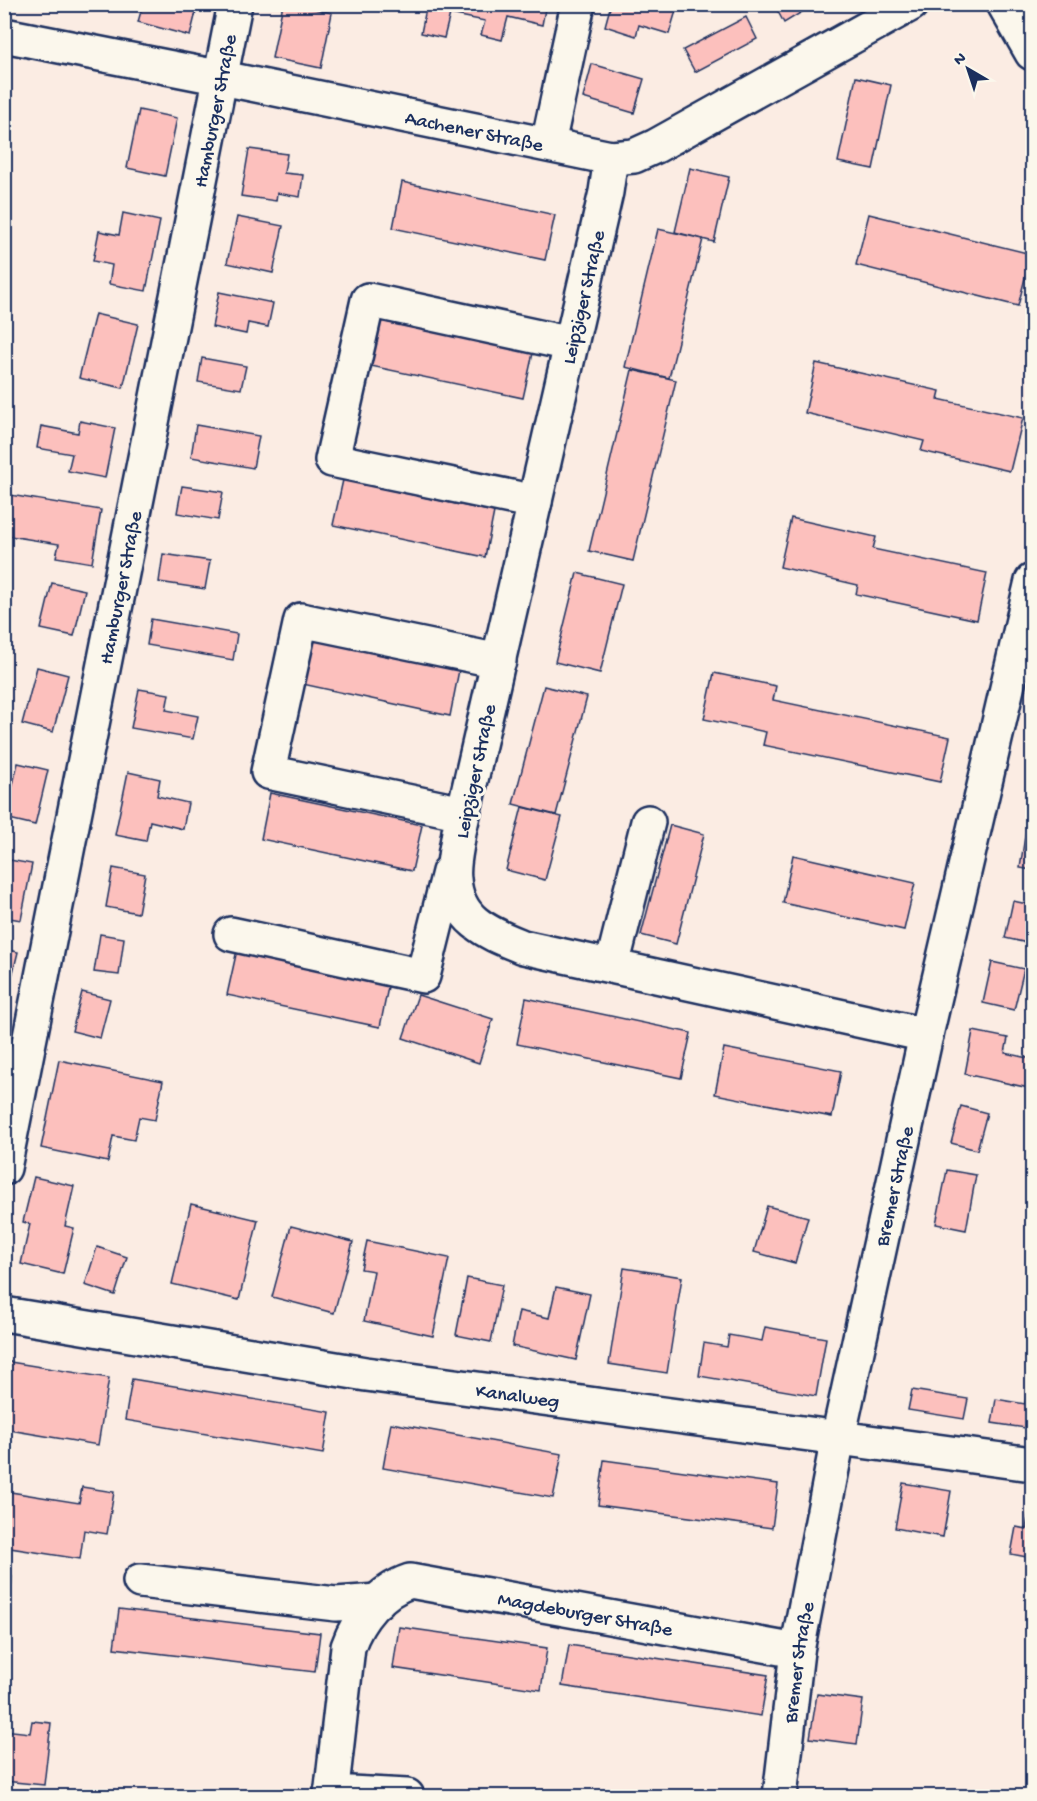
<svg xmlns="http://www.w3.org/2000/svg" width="1037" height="1801" font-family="'Gochi Hand',sans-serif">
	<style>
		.green { fill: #c3da90; stroke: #6f8477; stroke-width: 1.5 }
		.building { fill: #fcc0bd; stroke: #1b2f5e; stroke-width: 1.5 }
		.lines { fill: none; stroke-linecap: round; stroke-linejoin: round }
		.minor-casing { stroke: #1b2f5e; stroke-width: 38 }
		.minor { stroke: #fbf7ec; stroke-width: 33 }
		.labels { text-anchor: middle; stroke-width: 6; stroke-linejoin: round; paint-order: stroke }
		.street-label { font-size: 20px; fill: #1b2f5e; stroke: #fbf7ec }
	</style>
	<rect width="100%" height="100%" fill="#fbece3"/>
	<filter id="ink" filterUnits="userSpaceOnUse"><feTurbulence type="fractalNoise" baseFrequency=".0167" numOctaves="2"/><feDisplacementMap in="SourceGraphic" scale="12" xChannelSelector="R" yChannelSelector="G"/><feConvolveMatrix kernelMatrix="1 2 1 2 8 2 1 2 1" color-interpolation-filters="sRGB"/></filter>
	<g filter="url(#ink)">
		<path class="green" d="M12,1577L5,1670V1580Z"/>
		<g class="building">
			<path d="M143,4H198L190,36L138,22Z"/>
			<path d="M283,4H292L332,13L321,68L272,58Z"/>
			<path d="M427,4H546L542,25L508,17L502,40L481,35L485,21L450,14L444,38L421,33Z"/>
			<path d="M611,4H678L669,34L639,25L636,36L605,26Z"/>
			<path d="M774,4H815L784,23Z"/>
			<path d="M746,17L757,39L695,72L683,50Z"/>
			<path d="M592,64L644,79L634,113L583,98Z"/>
			<path d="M856,77L891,85L873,169L838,162Z"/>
			<path d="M139,110L177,118L165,176L127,168Z"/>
			<path d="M249,149L287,154L284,173L303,175L300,197L277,193L276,201L241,196Z"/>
			<path d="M690,168L729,177L714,242L675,232Z"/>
			<path d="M402,182L555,215L545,260L393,228Z"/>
			<path d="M123,213L160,221L146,291L109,284L112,265L93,261L99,231L119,235Z"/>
			<path d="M869,214L1031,254L1018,306L856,265Z"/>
			<path d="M237,217L283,226L273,273L227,263Z"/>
			<path d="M658,229L703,239L669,378L625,367Z"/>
			<path d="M219,292L273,303L268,327L248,323L246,334L212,327Z"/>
			<path d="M95,314L138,324L123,388L79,378Z"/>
			<path d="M381,321L533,353L523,398L371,366Z"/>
			<path d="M202,358L246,366L241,389L198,382Z"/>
			<path d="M816,363L940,391L938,399L1023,418L1010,471L921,451L924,441L805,413Z"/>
			<path d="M632,370L676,380L633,561L589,551Z"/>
			<path d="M80,421L115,428L105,478L68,471L72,454L37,448L41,426L78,433Z"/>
			<path d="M196,425L259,436L253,468L191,457Z"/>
			<path d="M343,480L494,512L485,557L333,525Z"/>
			<path d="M182,486L223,492L218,520L177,513Z"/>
			<path d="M4,494L101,510L92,563L56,557L59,544L4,535Z"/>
			<path d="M791,518L876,537L873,549L987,573L977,620L856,594L858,585L780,567Z"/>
			<path d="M163,554L210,561L205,589L159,582Z"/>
			<path d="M577,573L622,584L600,673L555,662Z"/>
			<path d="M52,583L85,590L74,636L41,629Z"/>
			<path d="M151,619L237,634L233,660L147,645Z"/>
			<path d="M307,638L459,670L450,716L298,683Z"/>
			<path d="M37,667L68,675L53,732L22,724Z"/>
			<path d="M714,673L776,686L773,700L950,737L940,782L763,745L766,732L704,719Z"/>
			<path d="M544,686L587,697L556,815L513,804Z"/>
			<path d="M139,689L169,694L166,710L198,716L193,739L131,728Z"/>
			<path d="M18,763L48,770L35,825L5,818Z"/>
			<path d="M128,772L160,779L157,796L188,803L183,829L150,821L146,841L115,835Z"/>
			<path d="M270,793L422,825L412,871L261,839Z"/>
			<path d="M522,807L562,817L545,880L506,870Z"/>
			<path d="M1027,824L1032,825V870L1020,868Z"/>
			<path d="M670,825L704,834L676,944L641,935Z"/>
			<path d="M793,855L915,883L904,930L783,903Z"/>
			<path d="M4,859L32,864L21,920L4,917Z"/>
			<path d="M113,868L145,874L138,913L106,907Z"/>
			<path d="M1013,901L1032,905V944L1005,938Z"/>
			<path d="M100,934L124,938L119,975L94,972Z"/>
			<path d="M4,949L18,952L4,1009Z"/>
			<path d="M237,950L389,982L380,1027L227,995Z"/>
			<path d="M992,962L1024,969L1014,1010L983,1003Z"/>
			<path d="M82,992L110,999L100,1038L72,1031Z"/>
			<path d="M418,995L493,1019L479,1063L403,1038Z"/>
			<path d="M526,998L691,1033L681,1078L517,1044Z"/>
			<path d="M973,1031L1008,1038L1005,1053L1032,1059V1073L1029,1088L965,1074Z"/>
			<path d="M724,1048L841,1071L832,1117L715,1094Z"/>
			<path d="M59,1060L163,1081L155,1120L139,1117L134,1140L113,1136L108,1162L41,1148Z"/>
			<path d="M961,1106L987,1113L977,1150L951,1143Z"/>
			<path d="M947,1170L976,1175L966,1230L936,1224Z"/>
			<path d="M34,1177L74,1186L65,1226L74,1228L63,1274L21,1264L30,1224L23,1222Z"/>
			<path d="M191,1204L258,1220L239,1300L172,1284Z"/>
			<path d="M767,1206L808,1217L795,1263L754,1252Z"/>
			<path d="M291,1226L353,1242L334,1313L272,1297Z"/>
			<path d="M367,1241L449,1258L433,1336L364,1321L374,1271L361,1269Z"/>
			<path d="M97,1247L127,1257L115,1295L85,1285Z"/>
			<path d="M624,1268L682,1277L667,1373L609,1364Z"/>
			<path d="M467,1278L502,1285L491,1342L456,1335Z"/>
			<path d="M556,1287L590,1294L576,1360L512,1346L519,1311L549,1318Z"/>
			<path d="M765,1327L826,1338L816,1396L699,1376L704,1343L727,1347L729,1335L762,1341Z"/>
			<path d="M4,1361L109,1378L98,1445L4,1429Z"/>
			<path d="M132,1379L330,1412L323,1454L125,1420Z"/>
			<path d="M1029,1381H1032V1429L992,1423L996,1399L1025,1404Z"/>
			<path d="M912,1390L968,1399L964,1419L908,1410Z"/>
			<path d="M391,1423L562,1454L553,1498L383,1468Z"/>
			<path d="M604,1460L778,1484L772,1528L598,1505Z"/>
			<path d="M903,1483L951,1491L943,1537L895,1528Z"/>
			<path d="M82,1487L114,1492L107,1534L84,1530L80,1559L4,1547V1491L79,1503Z"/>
			<path d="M1030,1505L1032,1506V1558L1011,1554L1016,1527L1026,1529Z"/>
			<path d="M119,1609L320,1633L315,1672L114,1648Z"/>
			<path d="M399,1627L547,1648L541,1690L393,1668Z"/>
			<path d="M569,1645L768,1675L761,1716L562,1686Z"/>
			<path d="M817,1694L863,1700L857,1744L810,1738Z"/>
			<path d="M32,1721L51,1723L44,1785L4,1781V1730L30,1733Z"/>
			<path d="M804,1793L836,1796H804Z"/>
		</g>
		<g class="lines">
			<g class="minor-casing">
				<g id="minor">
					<path d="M1004,4L1032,53"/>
					<path id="s1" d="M4,35L222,78L611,158L634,156L656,146L911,4"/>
					<path d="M548,144L578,4"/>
					<path d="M611,158L606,192L459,832C457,847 452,865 454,879C457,922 489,933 523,947L926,1035"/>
					<path d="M535,502L332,460L368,300L571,344"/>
					<path d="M463,813L268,772L301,620L499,661"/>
					<path d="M231,934L423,976L449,872"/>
					<path d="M612,966L648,822"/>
					<path id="s2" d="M4,1168L235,4"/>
					<path id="s3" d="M4,1314L366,1374L1032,1464"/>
					<path d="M140,1581L336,1604L378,1601"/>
					<path d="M331,1792L407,1796"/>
					<path id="s4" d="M331,1796L348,1647C358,1618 380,1591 410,1581L797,1651"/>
					<path id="s5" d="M780,1796L797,1651L838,1438L926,1035L1032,581"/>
				</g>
			</g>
			<use href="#minor" class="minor"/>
		</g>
	</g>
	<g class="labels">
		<g class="street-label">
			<text dy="7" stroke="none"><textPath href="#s2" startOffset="1078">Hamburger Straße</textPath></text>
			<text dy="7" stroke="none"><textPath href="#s1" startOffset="480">Aachener Straße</textPath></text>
			<text transform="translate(582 297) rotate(-77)" y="7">Leipziger Straße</text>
			<text dy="7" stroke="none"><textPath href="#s2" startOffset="592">Hamburger Straße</textPath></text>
			<text transform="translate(474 771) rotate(-78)" y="7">Leipziger Straße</text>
			<text dy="7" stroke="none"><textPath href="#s5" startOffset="621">Bremer Straße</textPath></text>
			<text dy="7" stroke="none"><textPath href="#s3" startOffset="520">Kanalweg</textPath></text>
			<text dy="7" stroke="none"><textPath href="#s4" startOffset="422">Magdeburger Straße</textPath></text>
			<text dy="7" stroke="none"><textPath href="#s5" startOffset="135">Bremer Straße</textPath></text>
		</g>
	</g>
	<rect width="1037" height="1801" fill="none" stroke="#fbf7ec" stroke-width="24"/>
	<rect x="12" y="12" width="1013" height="1777" fill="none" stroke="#1b2f5e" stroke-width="2" filter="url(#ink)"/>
	<g transform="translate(968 69) rotate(321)" stroke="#fbf7ec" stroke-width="4.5" paint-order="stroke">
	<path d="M0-4.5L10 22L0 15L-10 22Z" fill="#1b2f5e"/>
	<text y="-9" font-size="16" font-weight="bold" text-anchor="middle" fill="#1b2f5e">N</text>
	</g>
</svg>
